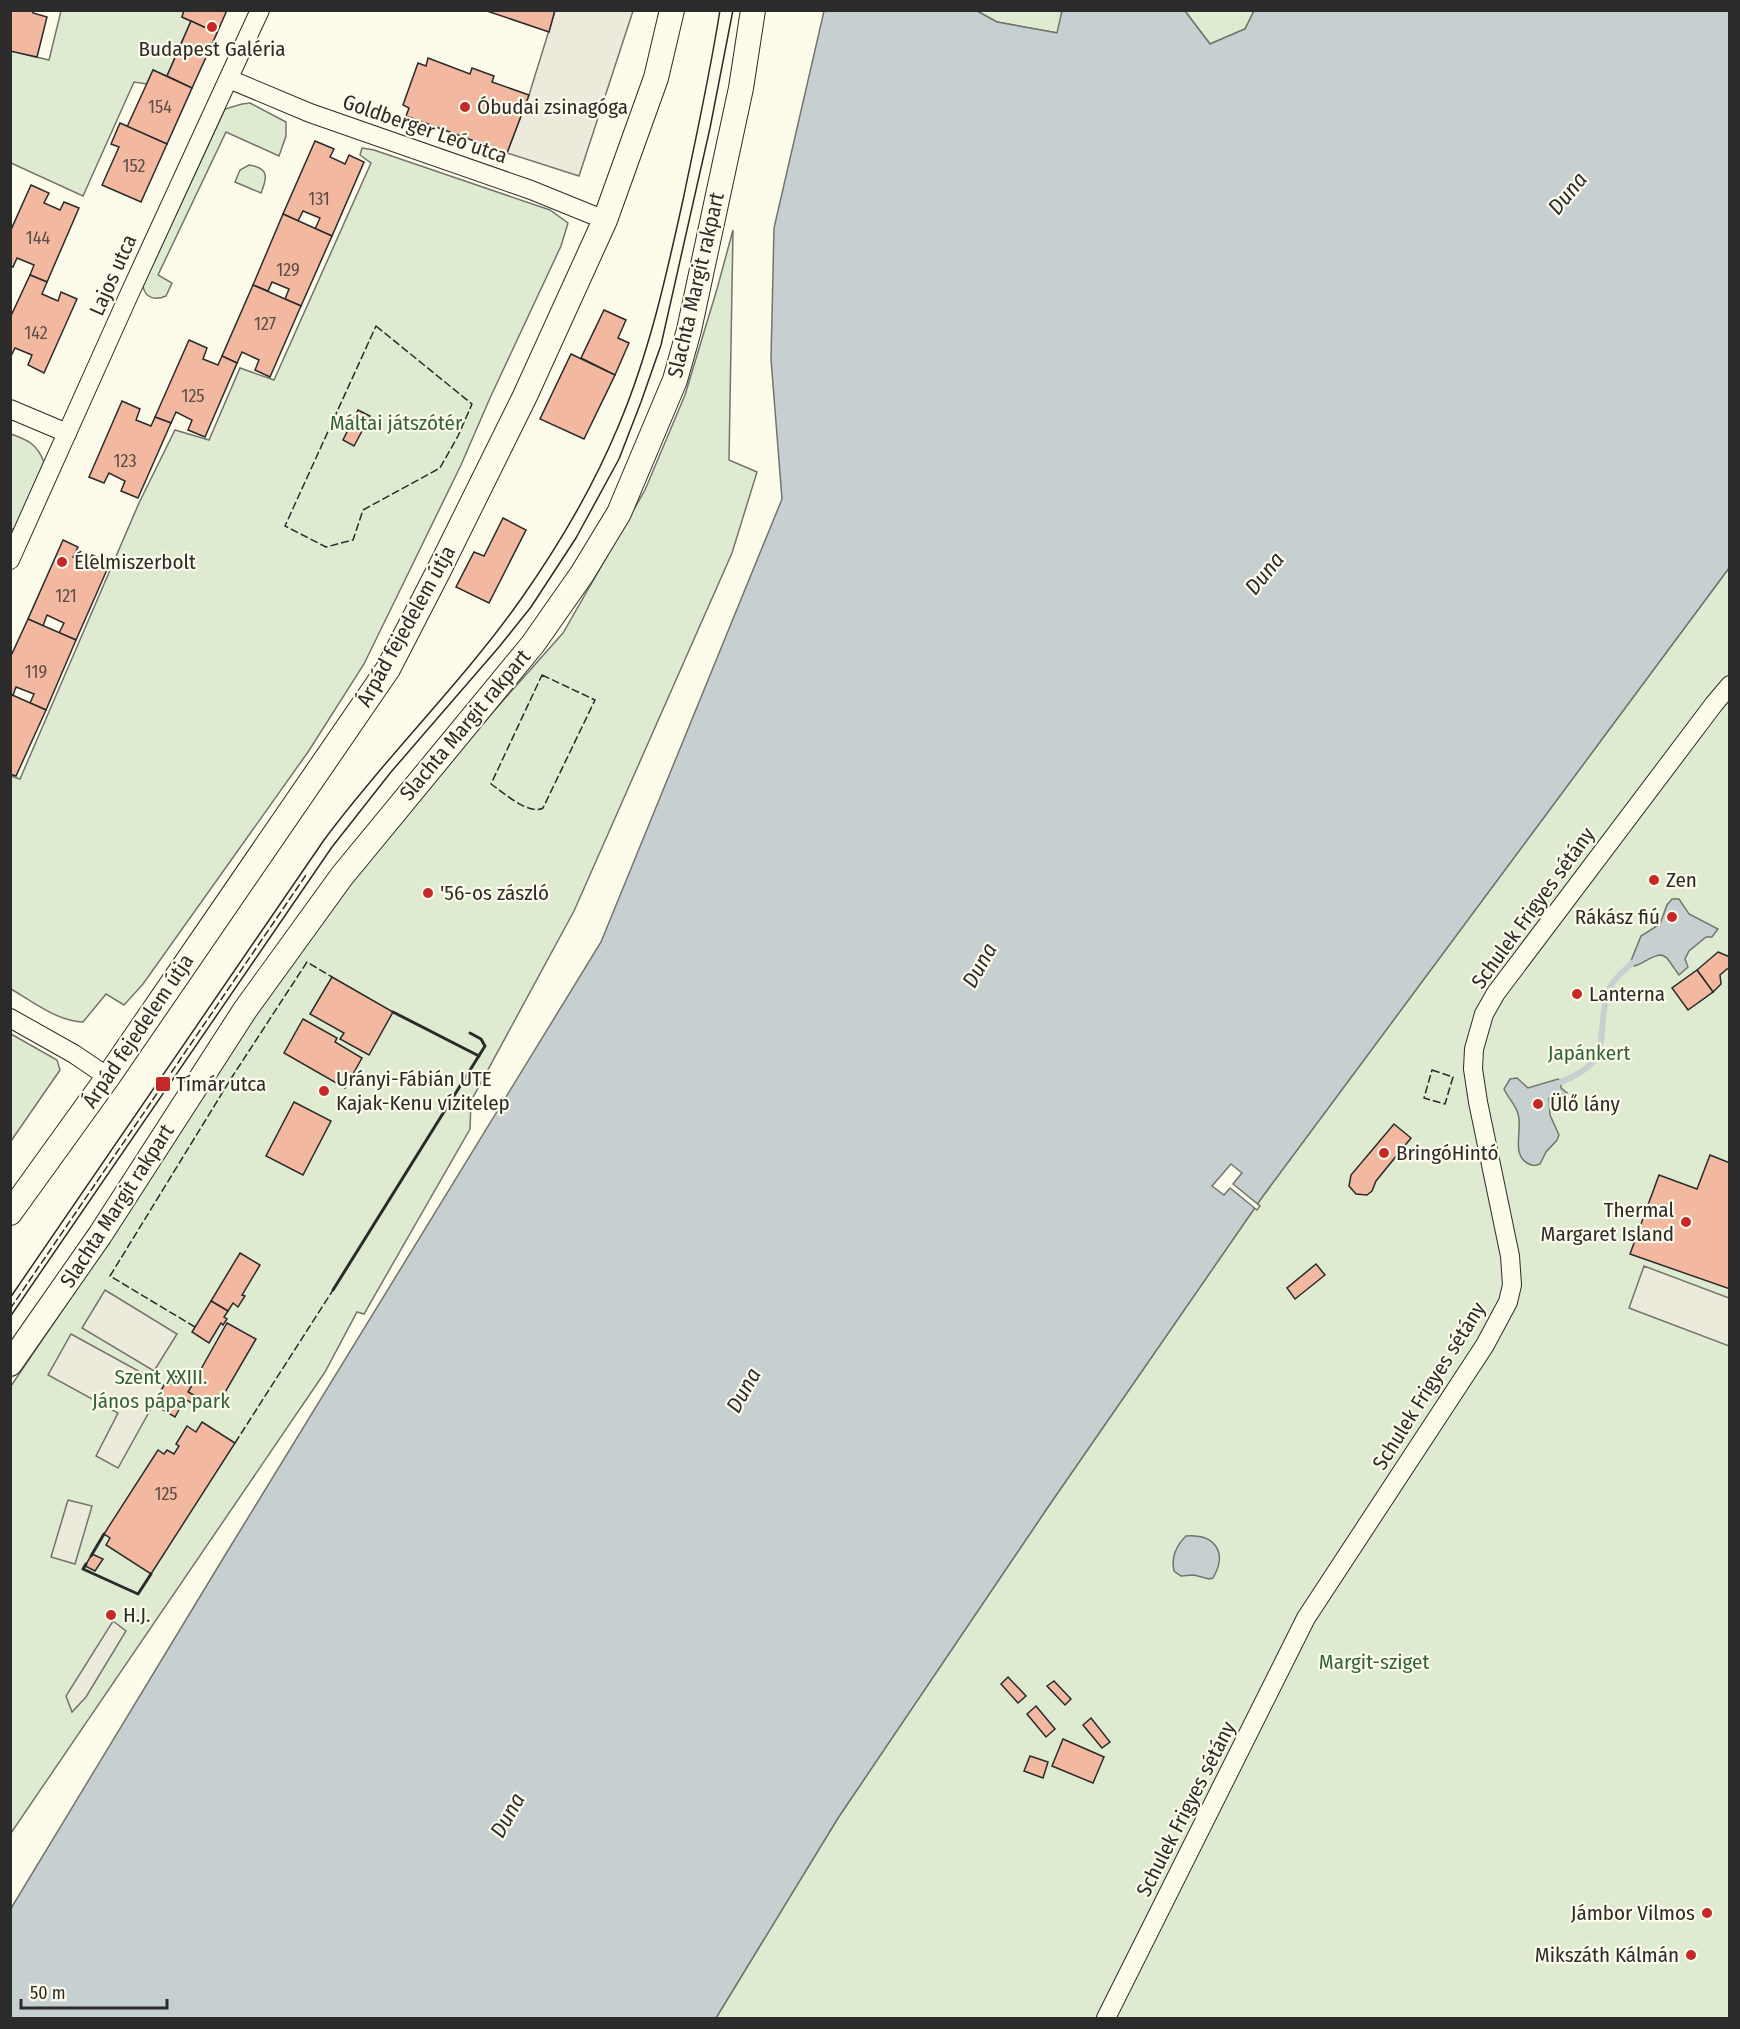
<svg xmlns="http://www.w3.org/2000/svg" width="1740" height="2029" font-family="'Fira Sans Condensed',sans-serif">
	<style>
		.green { fill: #deebd1; stroke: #74746e; stroke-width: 1.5 }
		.parking { fill: #eceadb; stroke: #74746e; stroke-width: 1.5 }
		.water { fill: #c7d0d0; stroke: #74746e; stroke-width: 1.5 }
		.pier { fill: #fdfbea; stroke: #74746e; stroke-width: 1.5 }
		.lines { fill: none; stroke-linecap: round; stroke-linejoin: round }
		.stream { stroke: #c7d0d0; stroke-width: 6 }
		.building { fill: #f2b8a0; stroke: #2b2b2b; stroke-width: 1.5 }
		.street-casing { stroke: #2b2b2b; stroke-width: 20 }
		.secondary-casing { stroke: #2b2b2b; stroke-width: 26 }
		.street { stroke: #fdfbea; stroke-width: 18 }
		.secondary { stroke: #fdfbea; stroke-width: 24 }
		.tram { stroke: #2b2b2b; stroke-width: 1.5 }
		.fence { stroke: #2b2b2b; stroke-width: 1.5; stroke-dasharray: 8 3; stroke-linecap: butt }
		.wall { stroke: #2b2b2b; stroke-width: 3 }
		.poi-dot { fill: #c62828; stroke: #fdfbea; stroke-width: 2 }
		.labels { text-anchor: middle; stroke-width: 4.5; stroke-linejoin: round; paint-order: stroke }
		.number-label { font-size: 18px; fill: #5d4e48 }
		.poi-label { font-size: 21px; fill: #2b2b2b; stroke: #fdfbea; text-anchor: start }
		.street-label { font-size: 21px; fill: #2b2b2b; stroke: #fdfbea }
		.park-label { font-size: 21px; fill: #34623c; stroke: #fdfbea }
		.water-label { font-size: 22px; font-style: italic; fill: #2b2b2b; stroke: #fdfbea }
	</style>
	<rect width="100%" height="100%" fill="#fdfbea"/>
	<g class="green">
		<path d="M61,11H184L182,17L191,21L167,76L153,70L147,84L134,82L83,196L11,163V51L49,60Z"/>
		<path d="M977,11H1062L1058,33L997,22Z"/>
		<path d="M1185,11H1254L1245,29L1210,44Z"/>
		<path d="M250,103L286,122V136L279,156L226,132L158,275L172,283L166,296C155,301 145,298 143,286L225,109L242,104Z"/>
		<path d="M362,148L374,150L550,210L568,223L561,246L490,398L461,465L364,664L308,752L143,984L124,1005L106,994L83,1022C57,1021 33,1002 11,989V776L20,779L139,503L175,430L209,440L240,368L274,380L371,163L360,155Z"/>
		<path d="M249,165C270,168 267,178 261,193L235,182L240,170Z"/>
		<path d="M733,230L729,460L757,472L732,553L574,911L471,1101L470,1129L364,1314L357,1312L325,1372L11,1833V1386L114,1234L323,903L563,633L645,490L685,395L717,289Z"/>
		<path d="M11,434C28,440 37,444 44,462L14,530L11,528Z"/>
		<path d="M1729,568V2018H716L838,1818L1048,1507L1263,1196Z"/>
		<path d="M11,1034L57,1060L60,1070L11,1141Z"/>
	</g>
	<g class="parking">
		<path d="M555,11H633L579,176L507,153L529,95Z"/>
		<path d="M1644,1266L1729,1298V1346L1629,1308Z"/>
		<path d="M105,1290L177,1334L154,1371L82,1328Z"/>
		<path d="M71,1334L164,1385L118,1468L96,1456L118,1413L48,1375Z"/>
		<path d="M68,1500L92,1506L75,1564L51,1557Z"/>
		<path d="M113,1621L126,1631L86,1697L72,1712L66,1696Z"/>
	</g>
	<g class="water">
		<path d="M824,11H977L997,22L1057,33L1062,11H1185L1210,44L1245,29L1254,11H1729V568L1263,1196L1048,1507L838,1818L716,2018H11L10,1910L227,1552L601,942L782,499L771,359L774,228Z"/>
		<path d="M1672,899H1679L1689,914L1718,929L1712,937H1706L1689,951L1685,959L1688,967L1679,975L1667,958L1662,955C1651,955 1645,963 1634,966L1631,961L1641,936L1660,924L1667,905Z"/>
		<path d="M1517,1078L1528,1088L1558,1079L1561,1082V1088L1567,1093L1549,1098L1550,1115L1559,1135L1557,1140L1546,1152L1540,1164C1535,1166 1532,1166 1527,1163C1511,1153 1523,1129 1518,1114C1516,1105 1508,1098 1504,1089L1510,1079Z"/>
		<path d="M1186,1536C1215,1534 1228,1552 1213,1578L1209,1579L1194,1575L1181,1576L1174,1571C1171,1558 1176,1546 1186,1536Z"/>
	</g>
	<path class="pier" d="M1231,1164L1242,1173L1233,1184L1260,1206L1257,1210L1230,1188L1224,1195L1212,1186Z"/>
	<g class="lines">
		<path class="stream" d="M1561,1082C1615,1060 1595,1041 1607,996C1610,981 1622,973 1632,963"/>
	</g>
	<g class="building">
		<path d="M10,10H33V13L47,17L37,57L10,51Z"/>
		<path d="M184,10H227L217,33L182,17Z"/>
		<path d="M484,10H555L549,32Z"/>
		<path d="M191,21L217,33L192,88L167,76Z"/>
		<path d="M428,58L470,74L472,68L494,76L492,82L529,95L507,153L406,116L409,108L403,105L418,63L426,66Z"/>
		<path d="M153,70L192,88L167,144L127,127Z"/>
		<path d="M120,123L167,144L141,202L102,185L119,147L111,144Z"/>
		<path d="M315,141L334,149L330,157L345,164L349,155L364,162L332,236L315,229L320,218L303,211L298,221L283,214Z"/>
		<path d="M31,185L49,193L44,203L60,210L64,202L79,208L47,282L30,275L34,265L17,258L13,267L10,266V232Z"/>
		<path d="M283,214L332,236L301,306L285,299L289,289L272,282L268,291L253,285Z"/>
		<path d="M30,275L47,282L42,294L58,301L61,292L77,299L44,373L28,365L32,355L15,348L10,358V318Z"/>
		<path d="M253,285L301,306L270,377L255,370L259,360L242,352L237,363L222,356Z"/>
		<path d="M604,310L626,320L618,338L629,343L615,375L581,358Z"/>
		<path d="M189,340L207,348L203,359L218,365L222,356L237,363L205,437L188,430L192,420L176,412L171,423L155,417Z"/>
		<path d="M571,354L615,375L584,439L540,419Z"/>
		<path d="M122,401L140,409L136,420L151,426L155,417L171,423L138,498L121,491L125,481L109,473L104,483L89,477Z"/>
		<path d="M358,410L370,416L354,446L343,440Z"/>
		<path d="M503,518L526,530L489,603L456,587L474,552L484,556Z"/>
		<path d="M63,540L78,547L73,557L88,563L92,555L110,563L76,640L59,633L64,623L47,615L43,626L28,619Z"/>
		<path d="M28,619L76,640L46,710L30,703L34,694L16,687L13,695L10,694V658Z"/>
		<path d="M10,694L46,710L16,776L10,774Z"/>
		<path d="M1718,952L1730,957V969H1727L1720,975L1721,984L1713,992L1697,970Z"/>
		<path d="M1697,970L1713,992L1688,1010L1672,988Z"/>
		<path d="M332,977L393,1012L369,1055L340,1039L344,1033L310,1014Z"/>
		<path d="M303,1019L337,1038L335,1042L362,1058L345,1088L284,1053Z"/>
		<path d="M294,1102L331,1121L303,1175L266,1156Z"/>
		<path d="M1394,1124L1411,1138L1376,1181L1372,1191L1367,1195L1356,1194L1349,1186L1351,1175Z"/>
		<path d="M1710,1155L1730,1163V1289L1630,1254L1659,1175L1697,1189Z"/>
		<path d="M240,1253L260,1265L242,1295L245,1296L238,1307L233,1303L228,1311L211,1301Z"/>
		<path d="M1316,1264L1325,1275L1295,1299L1287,1288Z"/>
		<path d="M211,1301L228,1311L224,1317L227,1319L223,1325L221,1323L209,1343L192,1332Z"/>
		<path d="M227,1323L256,1339L220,1401L214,1397L210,1405L188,1392Z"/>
		<path d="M175,1376L192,1385L188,1392L201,1399L197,1406L185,1399L175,1417L153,1404L166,1382L170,1384Z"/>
		<path d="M202,1422L235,1443L151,1574L106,1545L110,1538L104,1534L158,1450L164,1454L167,1450L174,1454L179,1446L176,1444L187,1426L196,1432Z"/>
		<path d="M92,1554L103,1559L95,1571L85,1566Z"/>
		<path d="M1008,1677L1026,1696L1018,1703L1001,1684Z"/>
		<path d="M1054,1681L1071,1699L1065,1705L1047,1686Z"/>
		<path d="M1036,1706L1055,1729L1046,1737L1027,1714Z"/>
		<path d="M1091,1718L1110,1742L1102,1748L1083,1725Z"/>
		<path d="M1063,1739L1104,1757L1093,1783L1052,1766Z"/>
		<path d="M1030,1756L1048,1762L1043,1778L1024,1771Z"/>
	</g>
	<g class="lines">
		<g class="street-casing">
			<g id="street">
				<path d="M229,79L310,113L531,190L605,220"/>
				<path d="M10,409L67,433"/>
				<path d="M10,560L128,297L260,10"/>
				<path d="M10,1018L74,1054L108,1077"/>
				<path d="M1106,2018L1306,1618L1485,1345L1508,1302L1512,1285L1510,1256L1478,1102L1473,1069L1474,1049L1484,1014L1496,993L1714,704L1730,685"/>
			</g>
		</g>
		<g class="secondary-casing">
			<g id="secondary">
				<path d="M10,1213L108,1077L388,669L438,572L525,396L605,220L656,78L672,10"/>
				<path d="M10,1364L100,1235L245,1010L342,876L533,644L582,574L619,513L675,380L689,330L741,88L753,10"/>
			</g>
		</g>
		<use href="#street" class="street"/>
		<use href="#secondary" class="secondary"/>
		<g class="tram">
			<path d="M10,1298L324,840C386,756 461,684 521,599C559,545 593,487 618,427C649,354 666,277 683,200C696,137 710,74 720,10"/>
			<path d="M10,1317L332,847L391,772L499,647L531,607L576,538L619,459L641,402L661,345L710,128L733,10"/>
		</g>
		<g class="fence">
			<path d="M376,326L472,404L458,436L440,468L363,510L353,540L326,547L285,526Z"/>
			<path d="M542,675L595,700L543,808C529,816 503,792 491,784Z"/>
			<path d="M1432,1070L1453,1077L1445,1104L1424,1098Z"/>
			<path d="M10,1309L306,875"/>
			<path d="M195,1327L110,1276L232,1077L307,962L332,977"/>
			<path d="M235,1443L333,1290"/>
		</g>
		<g class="wall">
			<path d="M393,1012L479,1056"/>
			<path d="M333,1290L485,1046L481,1039L470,1033"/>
			<path d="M91,1556L104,1534"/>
			<path d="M86,1564L83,1569L138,1594L151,1574"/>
		</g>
	</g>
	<g class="poi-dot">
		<circle cx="212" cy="27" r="6"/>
		<circle cx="465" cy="107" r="6"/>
		<circle cx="62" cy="562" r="6"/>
		<circle cx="1654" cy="880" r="6"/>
		<circle cx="428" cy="893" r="6"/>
		<circle cx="1672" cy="917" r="6"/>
		<circle cx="1577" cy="994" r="6"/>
		<rect x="155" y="1076" width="16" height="16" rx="3"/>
		<circle cx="324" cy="1091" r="6"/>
		<circle cx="1538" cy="1104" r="6"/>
		<circle cx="1384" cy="1153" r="6"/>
		<circle cx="1686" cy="1222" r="6"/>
		<circle cx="111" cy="1615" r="6"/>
		<circle cx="1707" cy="1913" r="6"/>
		<circle cx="1691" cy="1955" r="6"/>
	</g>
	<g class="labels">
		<g class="number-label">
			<text x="160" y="113">154</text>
			<text x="134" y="172">152</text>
			<text x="319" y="205">131</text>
			<text x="38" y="244">144</text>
			<text x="288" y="276">129</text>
			<text x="265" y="330">127</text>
			<text x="36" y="339">142</text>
			<text x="193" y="402">125</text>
			<text x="125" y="467">123</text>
			<text x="66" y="602">121</text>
			<text x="36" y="678">119</text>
			<text x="166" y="1500">125</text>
		</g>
		<g class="poi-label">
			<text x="212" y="56" text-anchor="middle">Budapest Galéria</text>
			<text x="477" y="114">Óbudai zsinagóga</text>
			<text x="74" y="569">Élelmiszerbolt</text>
			<text x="1666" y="887">Zen</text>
			<text x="440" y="900">'56-os zászló</text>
			<text x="1660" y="924" text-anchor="end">Rákász fiú</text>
			<text x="1589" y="1001">Lanterna</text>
			<text x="336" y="1086">Urányi-Fábián UTE<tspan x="336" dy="24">Kajak-Kenu vízitelep</tspan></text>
			<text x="176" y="1091">Tímár utca</text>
			<text x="1550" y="1111">Ülő lány</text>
			<text x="1396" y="1160">BringóHintó</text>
			<text x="1674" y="1217" text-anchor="end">Thermal<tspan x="1674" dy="24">Margaret Island</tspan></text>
			<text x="123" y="1622">H.J.</text>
			<text x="1695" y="1920" text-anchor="end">Jámbor Vilmos</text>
			<text x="1679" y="1962" text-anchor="end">Mikszáth Kálmán</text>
		</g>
		<g class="street-label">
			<text transform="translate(425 129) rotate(19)" y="7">Goldberger Leó utca</text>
			<text transform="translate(113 275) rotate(-66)" y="7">Lajos utca</text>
			<text transform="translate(696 285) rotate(-77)" y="7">Slachta Margit rakpart</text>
			<text transform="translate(406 626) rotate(-61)" y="7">Árpád fejedelem útja</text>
			<text transform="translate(465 725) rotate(-50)" y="7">Slachta Margit rakpart</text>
			<text transform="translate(1533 908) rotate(-54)" y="7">Schulek Frigyes sétány</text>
			<text transform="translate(138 1031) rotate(-56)" y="7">Árpád fejedelem útja</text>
			<text transform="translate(117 1206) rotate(-57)" y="7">Slachta Margit rakpart</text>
			<text transform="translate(1429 1386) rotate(-58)" y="7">Schulek Frigyes sétány</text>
			<text transform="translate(1186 1809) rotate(-63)" y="7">Schulek Frigyes sétány</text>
		</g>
		<g class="park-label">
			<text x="396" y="430">Máltai játszótér</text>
			<text x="1589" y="1060">Japánkert</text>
			<text x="161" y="1384">Szent XXIII.<tspan x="161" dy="24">János pápa park</tspan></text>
			<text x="1374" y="1669">Margit-sziget</text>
		</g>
		<g class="water-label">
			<text transform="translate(1567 193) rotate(-51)" y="8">Duna</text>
			<text transform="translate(1264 573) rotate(-51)" y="8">Duna</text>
			<text transform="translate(979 965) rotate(-61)" y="8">Duna</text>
			<text transform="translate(743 1390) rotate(-61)" y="8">Duna</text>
			<text transform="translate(507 1815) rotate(-61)" y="8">Duna</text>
		</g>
	</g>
	<rect width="1740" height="2029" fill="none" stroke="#2b2b2b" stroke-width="24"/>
	<path d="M21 1999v9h146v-9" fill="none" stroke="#2b2b2b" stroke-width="3"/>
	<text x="30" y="1999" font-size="18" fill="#2b2b2b" stroke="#fdfbea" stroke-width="4.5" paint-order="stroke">50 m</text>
</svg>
